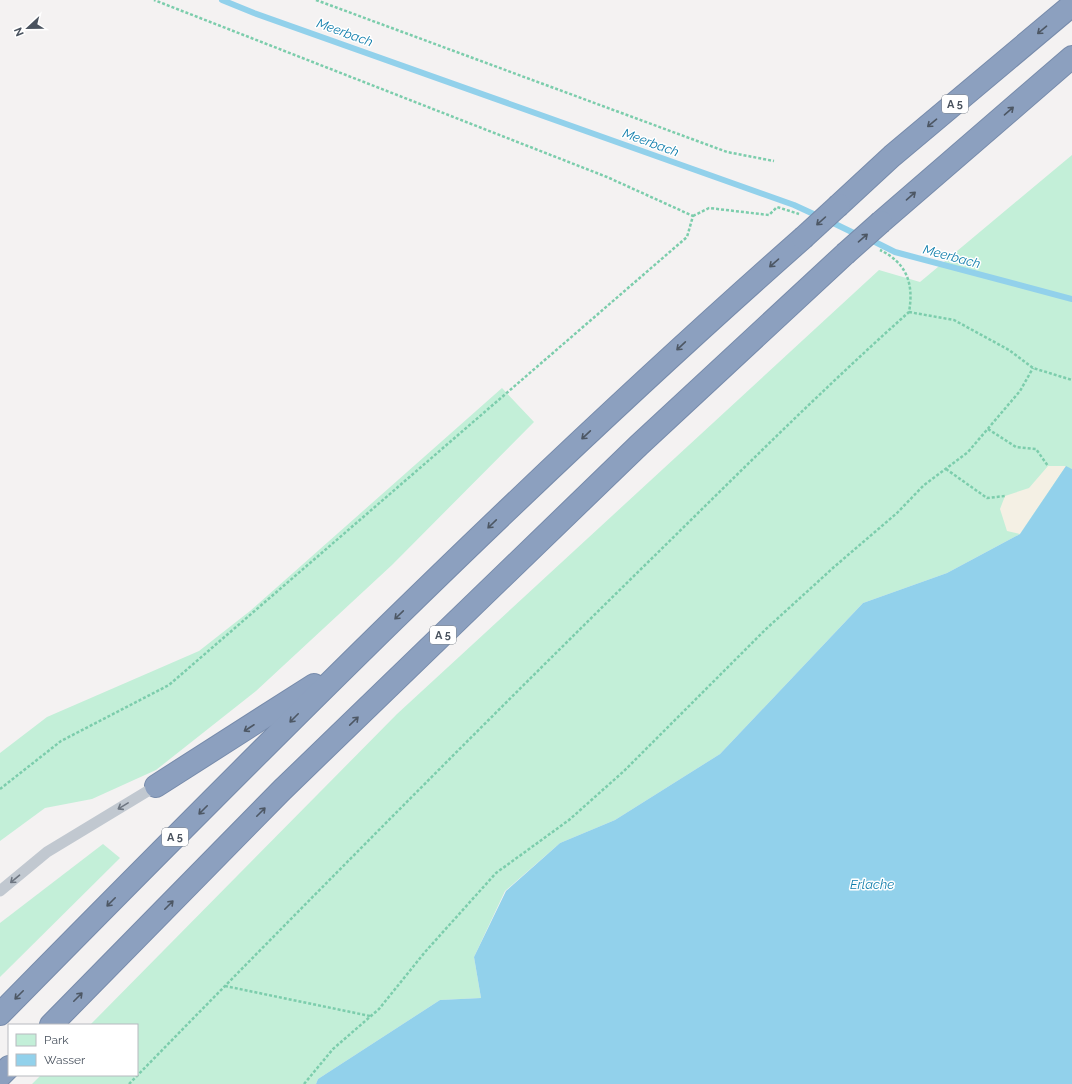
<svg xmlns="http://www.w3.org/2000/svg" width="1072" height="1084" font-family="Raleway,sans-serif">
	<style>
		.green { fill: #c3efd8 }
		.sand { fill: #f4f0e4 }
		.water { fill: #92d1eb }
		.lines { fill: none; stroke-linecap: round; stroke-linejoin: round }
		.stream { stroke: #92d1eb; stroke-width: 6 }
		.highway-casing { stroke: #778bab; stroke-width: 24 }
		.path { stroke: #7ccdac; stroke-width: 2.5; stroke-dasharray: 3 2; stroke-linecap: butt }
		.lane { stroke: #c1c8d0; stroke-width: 11 }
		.highway { stroke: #8ca0bf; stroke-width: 22 }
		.highway-bridge-casing { stroke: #778bab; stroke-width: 24; stroke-linecap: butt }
		.highway-bridge { stroke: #8ca0bf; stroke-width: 22 }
		.oneway { stroke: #4d5764 }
		.oneway2 { stroke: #6e7681 }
		.labels { text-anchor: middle; stroke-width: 3; stroke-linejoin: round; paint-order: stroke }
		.shield { fill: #fff; stroke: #80878f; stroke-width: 1 }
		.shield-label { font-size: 11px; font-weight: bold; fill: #4a535f }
		.water-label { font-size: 13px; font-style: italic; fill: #107eac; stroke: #fff }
	</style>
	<rect width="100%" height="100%" fill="#f4f2f2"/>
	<g class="green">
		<path d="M1072,155V469L1066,467L1020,534L947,573L863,603L720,754L615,820L560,843L505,891L474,957L481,998L440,1000L318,1079L316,1084H32L41,1075H137V1025H90L397,714L879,270L920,282Z"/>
		<path d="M502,388L534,422L392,565L256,691L156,770L92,799L45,808L0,841V753L47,717L199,651L250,611Z"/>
		<path d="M103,844L120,858L0,977V923Z"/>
	</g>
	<path class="sand" d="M1048,466H1066L1020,534L1007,531L1000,509L1005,496L1029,488Z"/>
	<path class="water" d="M1066,466L1072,469V1084H316L318,1079L440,1000L481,998L474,957L506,891L560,843L615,820L720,754L863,603L947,573L1020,534Z"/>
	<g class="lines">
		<g class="stream">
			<path d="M222,0L254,13L794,205L820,217"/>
			<path d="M829,221L860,236"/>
			<path d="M869,239L895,252L1072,299"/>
		</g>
		<g class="highway-casing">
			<g id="highway">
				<path d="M839,205L892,156L1072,5"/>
				<path d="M881,222L1072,57"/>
				<path d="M156,786L314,685"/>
				<path d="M0,1014C261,749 524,484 803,238"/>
				<path d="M51,1025L282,790L639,445L845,254"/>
				<path d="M0,1076L9,1067"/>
			</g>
		</g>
		<g class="path">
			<path d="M316,0L727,152L774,161"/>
			<path d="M693,216L709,208L769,215L777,207L799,214"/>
			<path d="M909,312L954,320L1009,350L1033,368L1072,380"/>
			<path d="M988,429L1016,447L1036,449L1048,466"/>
			<path d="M946,469L987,498L1005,496"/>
			<path d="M0,789L61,741L169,685L687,237L693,216L607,177L154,0"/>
			<path d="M225,986L370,1016"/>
			<path d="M129,1084C299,910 469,738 642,568C730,482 817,394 909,312C914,284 907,263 880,250"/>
			<path d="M304,1084L333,1049L379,1009L425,952L496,873L569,820L624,771L766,629L834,567L897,513L924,485L968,452L1020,391L1033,368"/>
		</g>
		<path class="lane" d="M0,891L47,852L156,786"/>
		<use href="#highway" class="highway"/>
		<g class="highway-bridge-casing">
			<g id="highway-bridge">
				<path d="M803,238L839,205"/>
				<path d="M845,254L881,222"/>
			</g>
		</g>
		<use href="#highway-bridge" class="highway-bridge"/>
	</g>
	<defs><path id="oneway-shaft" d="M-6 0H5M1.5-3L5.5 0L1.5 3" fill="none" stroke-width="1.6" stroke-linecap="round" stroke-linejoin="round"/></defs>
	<g class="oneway">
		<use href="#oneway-shaft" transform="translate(1042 30) rotate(140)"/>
		<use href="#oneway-shaft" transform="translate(1009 111) rotate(-41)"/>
		<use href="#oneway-shaft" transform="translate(932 123) rotate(140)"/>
		<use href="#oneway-shaft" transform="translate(911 196) rotate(-41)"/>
		<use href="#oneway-shaft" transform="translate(821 221) rotate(138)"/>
		<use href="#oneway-shaft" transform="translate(863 238) rotate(-41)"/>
		<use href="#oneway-shaft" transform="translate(774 263) rotate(139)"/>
		<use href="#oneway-shaft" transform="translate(681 346) rotate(137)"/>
		<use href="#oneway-shaft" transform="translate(586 435) rotate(137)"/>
		<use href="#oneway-shaft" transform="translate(492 524) rotate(136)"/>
		<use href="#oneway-shaft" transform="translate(399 615) rotate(136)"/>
		<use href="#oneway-shaft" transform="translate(294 718) rotate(135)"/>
		<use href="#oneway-shaft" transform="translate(354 721) rotate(-44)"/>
		<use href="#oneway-shaft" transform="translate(249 728) rotate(147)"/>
		<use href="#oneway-shaft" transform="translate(203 810) rotate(135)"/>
		<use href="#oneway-shaft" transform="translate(261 812) rotate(-45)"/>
		<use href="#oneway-shaft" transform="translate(111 902) rotate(135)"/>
		<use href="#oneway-shaft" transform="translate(169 905) rotate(-45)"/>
		<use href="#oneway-shaft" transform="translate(19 995) rotate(135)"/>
		<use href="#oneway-shaft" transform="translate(78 997) rotate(-45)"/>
	</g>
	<g class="oneway2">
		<use href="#oneway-shaft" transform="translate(123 806) rotate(149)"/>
		<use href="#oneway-shaft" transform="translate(15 879) rotate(140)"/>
	</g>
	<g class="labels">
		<g class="shield">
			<rect x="942" y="95" width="26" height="18" rx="3"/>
			<rect x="430" y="626" width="26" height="18" rx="3"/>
			<rect x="162" y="828" width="26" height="18" rx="3"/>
		</g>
		<g class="shield-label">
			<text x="955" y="108">A 5</text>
			<text x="443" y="639">A 5</text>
			<text x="175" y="841">A 5</text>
		</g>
		<g class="water-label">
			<text transform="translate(345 32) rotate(20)" y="5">Meerbach</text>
			<text transform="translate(651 142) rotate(20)" y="5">Meerbach</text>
			<text transform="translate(952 256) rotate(15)" y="5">Meerbach</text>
			<text x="872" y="889">Erlache</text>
		</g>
	</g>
	<rect x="8" y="1024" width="130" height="52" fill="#ffffff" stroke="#b7babf"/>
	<rect x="16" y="1034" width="20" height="12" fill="#c3efd8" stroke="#b7babf"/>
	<text x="44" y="1044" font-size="12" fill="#4a535f">Park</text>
	<rect x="16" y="1054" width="20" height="12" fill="#92d1eb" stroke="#b7babf"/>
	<text x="44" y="1064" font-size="12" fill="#4a535f">Wasser</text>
	<g transform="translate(28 28) rotate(248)" stroke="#ffffff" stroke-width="3" paint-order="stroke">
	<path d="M0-3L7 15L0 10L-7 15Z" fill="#4a535f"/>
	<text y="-6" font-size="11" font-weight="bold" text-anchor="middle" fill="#4a535f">N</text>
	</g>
</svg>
